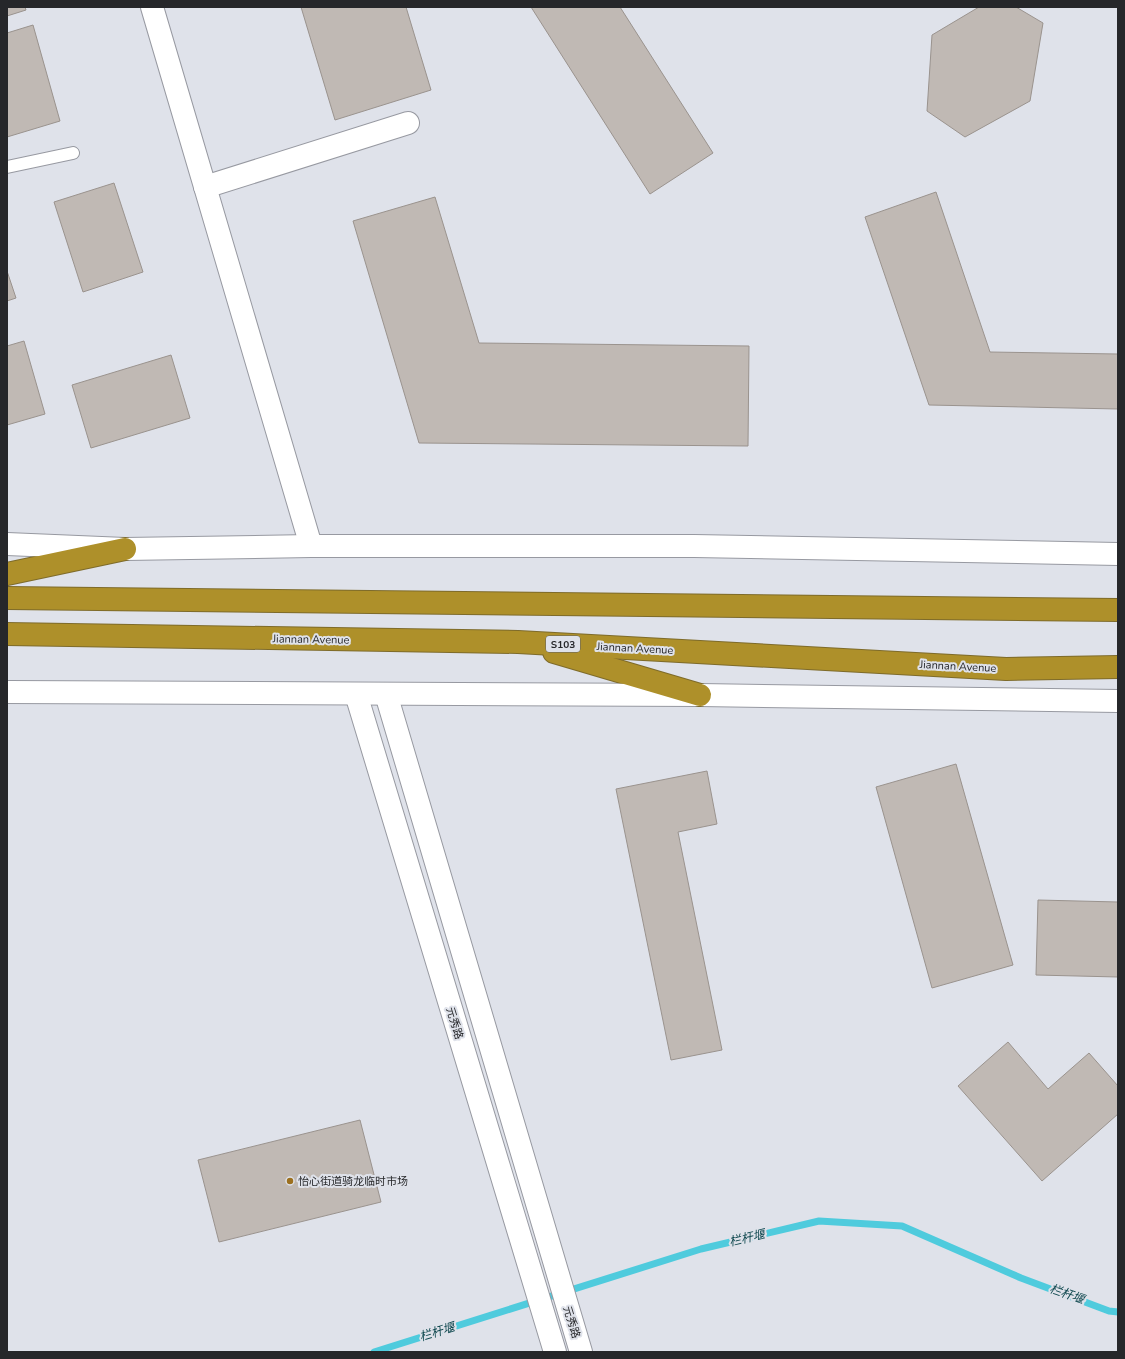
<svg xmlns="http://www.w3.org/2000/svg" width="1125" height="1359" font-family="'Nunito Sans','Noto Sans SC',sans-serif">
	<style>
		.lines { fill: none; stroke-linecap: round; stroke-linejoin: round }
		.stream { stroke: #4fcbdd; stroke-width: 7 }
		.building { fill: #c0b9b4; stroke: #9a938e }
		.lane-casing { stroke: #9799a1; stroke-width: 14 }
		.street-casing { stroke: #9799a1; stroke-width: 24 }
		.secondary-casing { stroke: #9799a1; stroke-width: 24 }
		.highway-casing { stroke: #7e6b2a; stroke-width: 24 }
		.lane { stroke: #fff; stroke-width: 12 }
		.street { stroke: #fff; stroke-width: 22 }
		.secondary { stroke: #fff; stroke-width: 22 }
		.highway { stroke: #ae902a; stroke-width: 22 }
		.poi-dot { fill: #9c701f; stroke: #dfe2ea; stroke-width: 1.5 }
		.labels { text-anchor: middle; stroke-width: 4; stroke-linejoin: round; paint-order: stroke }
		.shield { fill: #dfe2ea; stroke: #5e5f64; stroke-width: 1 }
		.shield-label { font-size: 10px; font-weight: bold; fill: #26272a }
		.street-label { font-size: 11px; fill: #26272a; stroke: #dfe2ea }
		.poi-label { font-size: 11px; fill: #26272a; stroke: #dfe2ea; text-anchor: start }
		.water-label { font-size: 12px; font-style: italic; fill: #0d464d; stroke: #dfe2ea }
	</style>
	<rect width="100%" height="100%" fill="#dfe2ea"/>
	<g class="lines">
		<path class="stream" d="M374,1352L701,1249L819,1221L902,1226L1021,1278L1109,1311L1118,1312"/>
	</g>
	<g class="building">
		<path d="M7,7H25L26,10L7,16Z"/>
		<path d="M301,7H406L431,90L335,120Z"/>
		<path d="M531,7H620L713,153L650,194Z"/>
		<path d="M979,7H1016L1043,23L1030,101L965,137L927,111L932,35Z"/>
		<path d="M33,25L60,121L7,137V33Z"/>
		<path d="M114,183L143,272L83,292L54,202Z"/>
		<path d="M936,192L990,352L1118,354V409L929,405L865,217Z"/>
		<path d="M435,197L479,343L749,346L748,446L419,443L353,221Z"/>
		<path d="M7,271L16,298L7,301Z"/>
		<path d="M24,341L45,414L7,425V346Z"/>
		<path d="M171,355L190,418L91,448L72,385Z"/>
		<path d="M956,764L1013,965L932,988L876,787Z"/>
		<path d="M707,771L717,824L678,832L722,1050L671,1060L616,789Z"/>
		<path d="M1038,900L1118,902V977L1036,975Z"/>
		<path d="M1008,1042L1048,1089L1089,1053L1118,1086V1114L1042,1181L958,1086Z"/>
		<path d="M360,1120L381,1202L219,1242L198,1160Z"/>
	</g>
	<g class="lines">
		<g class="lane-casing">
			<path id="lane" d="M7,167L73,153"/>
		</g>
		<g class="street-casing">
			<g id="street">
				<path d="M152,7L311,546"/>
				<path d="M205,187L408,123"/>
			</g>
		</g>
		<g class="secondary-casing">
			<g id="secondary">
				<path d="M7,544L125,549L311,546H694L1118,554"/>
				<path d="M7,692L700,695L1118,701"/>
				<path d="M356,694L555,1352"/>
				<path d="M386,694L581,1352"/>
			</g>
		</g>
		<g class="highway-casing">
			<g id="highway">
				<path d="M7,574L125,549"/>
				<path d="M7,598L1118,610"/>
				<path d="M7,634L518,642L1006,669L1118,667"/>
				<path d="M554,652L700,695"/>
			</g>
		</g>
		<use href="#lane" class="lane"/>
		<use href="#street" class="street"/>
		<use href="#secondary" class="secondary"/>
		<use href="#highway" class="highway"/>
	</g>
	<circle class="poi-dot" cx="290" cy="1181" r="4"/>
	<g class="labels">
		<rect class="shield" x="546" y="636" width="34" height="16" rx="3"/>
		<g class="shield-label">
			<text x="563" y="648">S103</text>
		</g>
		<g class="street-label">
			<text transform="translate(311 639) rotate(1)" y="4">Jiannan Avenue</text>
			<text transform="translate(635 648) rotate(3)" y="4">Jiannan Avenue</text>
			<text transform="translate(958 666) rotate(3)" y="4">Jiannan Avenue</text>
			<text transform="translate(455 1023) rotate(73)" y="4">元秀路</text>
			<text transform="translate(572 1322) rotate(73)" y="4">元秀路</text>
		</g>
		<g class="poi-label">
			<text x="298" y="1185">怡心街道骑龙临时市场</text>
		</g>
		<g class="water-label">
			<text transform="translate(747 1238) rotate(-13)" y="4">栏杆堰</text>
			<text transform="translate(1067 1294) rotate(19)" y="4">栏杆堰</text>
			<text transform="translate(437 1332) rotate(-17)" y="4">栏杆堰</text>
		</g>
	</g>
	<rect width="1125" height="1359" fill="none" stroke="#26272a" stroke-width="16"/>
</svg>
